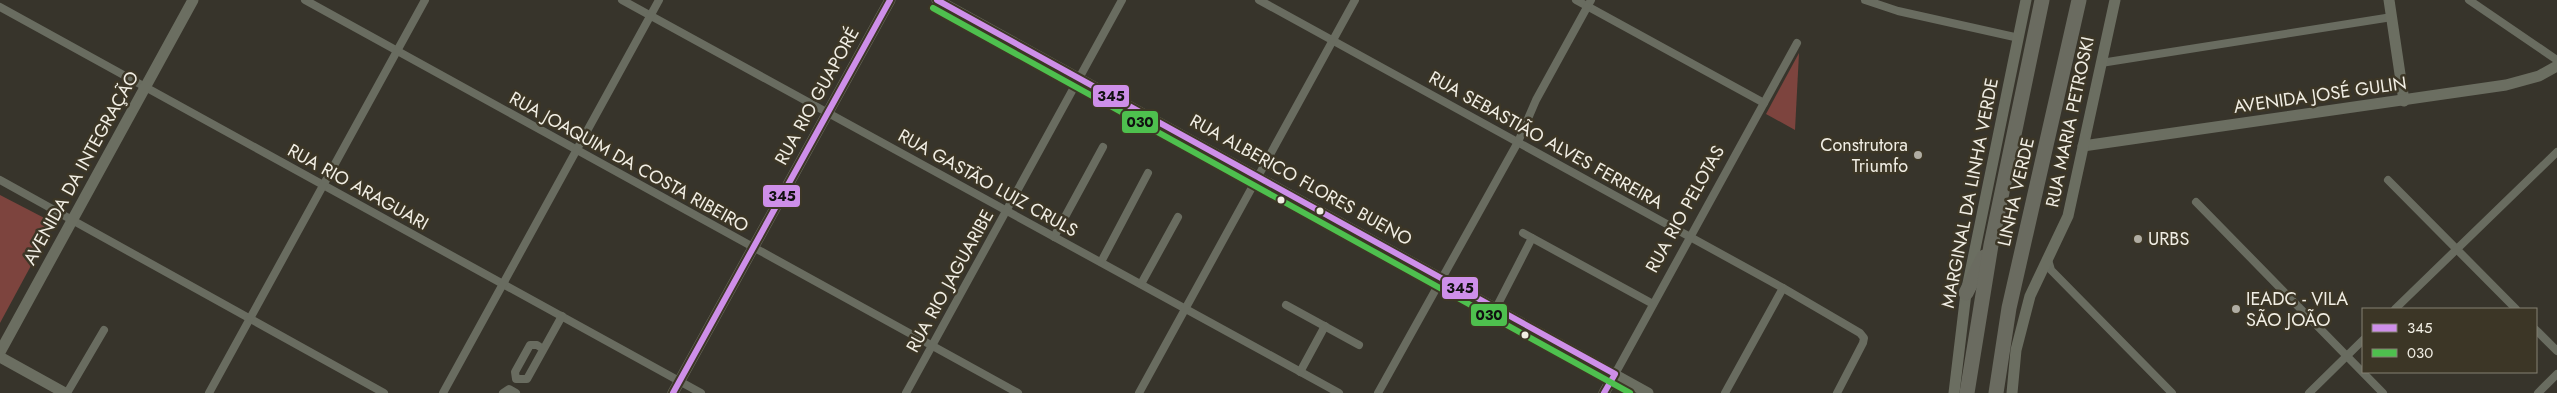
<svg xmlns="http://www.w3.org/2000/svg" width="2557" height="393" font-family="Jost,sans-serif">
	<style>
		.green { fill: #7d443e }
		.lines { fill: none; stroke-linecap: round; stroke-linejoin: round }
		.street { stroke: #696c60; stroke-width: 8 }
		.secondary { stroke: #6b6e61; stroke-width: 11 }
		.highway { stroke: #6a6b60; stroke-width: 15 }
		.bus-1-casing { stroke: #3c3626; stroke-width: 10 }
		.bus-2-casing { stroke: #3c3626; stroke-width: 10 }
		.bus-1 { stroke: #ce8fe9; stroke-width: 6 }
		.bus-2 { stroke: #4ec04e; stroke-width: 6 }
		.poi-dot { fill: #b0ada3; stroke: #3c3626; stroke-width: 2 }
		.bus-dot { fill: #f1eee4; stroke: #3c3626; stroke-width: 2 }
		.labels { text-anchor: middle; stroke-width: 5; stroke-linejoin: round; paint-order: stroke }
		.street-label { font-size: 18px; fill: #f1eee4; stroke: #3c3626 }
		.poi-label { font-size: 18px; fill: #f1eee4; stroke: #3c3626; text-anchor: start }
		.line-badge { stroke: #3c3626; stroke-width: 2 }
		.pale-badge-label { font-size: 14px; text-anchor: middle; font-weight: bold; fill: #111 }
	</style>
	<rect width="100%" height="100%" fill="#37342b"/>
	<g class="green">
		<path d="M1799,53L1795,130L1766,114Z"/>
		<path d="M0,195L54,223L0,323Z"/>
	</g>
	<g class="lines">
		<g class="street">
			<path d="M305,0L1018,393"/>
			<path d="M622,0L1339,393"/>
			<path d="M1259,0L1783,288L1860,333L1864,338L1863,343L1837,393"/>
			<path d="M1576,0L1764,103"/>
			<path d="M1865,0L1898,11L2019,38"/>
			<path d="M2469,0L2557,60"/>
			<path d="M0,7L701,393"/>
			<path d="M2101,63L2392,17"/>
			<path d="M0,180L384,393"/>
			<path d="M2388,180L2516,309"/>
			<path d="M2196,202L2383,393"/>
			<path d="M1523,233L1653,304"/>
			<path d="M1054,237L1103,147"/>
			<path d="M2048,260L2051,270L2172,393"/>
			<path d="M1101,262L1148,173"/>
			<path d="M1141,284L1178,217"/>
			<path d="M1286,305L1359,345"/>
			<path d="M1496,308L1532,238"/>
			<path d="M2395,309L2557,152"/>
			<path d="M2536,330L2557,351"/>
			<path d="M543,349L537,345H530L515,372L516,379H527L562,316"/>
			<path d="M1300,372L1325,326"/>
			<path d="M1615,374L1797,43"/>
			<path d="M67,393L104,330"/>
			<path d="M209,393L425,0"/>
			<path d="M443,393L659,0"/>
			<path d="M503,393L509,389L516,393"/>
			<path d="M906,393L1122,0"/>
			<path d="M1139,393L1355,0"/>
			<path d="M1378,393L1518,142L1536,100L1591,0"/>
			<path d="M1725,393L1783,288"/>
			<path d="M2309,393L2363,340"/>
			<path d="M2538,393L2557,374"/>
		</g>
		<g class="secondary">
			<path d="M937,0L1648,393"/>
			<path d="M2389,0L2404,101"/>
			<path d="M2083,146L2506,85L2539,76L2557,66"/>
			<path d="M0,352L193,0"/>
			<path d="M0,357L65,393"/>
			<path d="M673,393L890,0"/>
			<path d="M1604,393L1615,374"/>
			<path d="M1954,393L1966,293L2026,0"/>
			<path d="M2012,393L2016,350L2030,296L2068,216L2115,0"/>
		</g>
		<g class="highway">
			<path d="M1966,293L1984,257"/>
			<path d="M1967,393L1991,245L2042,0"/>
			<path d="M1996,393L2009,308L2079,0"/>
		</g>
		<g class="bus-1-casing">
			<g id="bus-1">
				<path d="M937,0L1615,374L1604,393"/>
				<path d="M673,393L890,0"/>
			</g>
		</g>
		<g class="bus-2-casing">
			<path id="bus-2" d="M933,8L1630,393"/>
		</g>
		<use href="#bus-1" class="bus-1"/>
		<use href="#bus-2" class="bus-2"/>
	</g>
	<g class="poi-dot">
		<circle cx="1918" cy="155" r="5"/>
		<circle cx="2138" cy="239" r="5"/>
		<circle cx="2236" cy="309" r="5"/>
	</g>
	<g class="bus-dot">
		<circle cx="1281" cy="200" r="4.5"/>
		<circle cx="1320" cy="211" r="4.5"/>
		<circle cx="1525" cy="335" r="4.5"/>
	</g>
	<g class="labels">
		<g class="street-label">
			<text transform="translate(2320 95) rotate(-8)" y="6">AVENIDA JOSÉ GULIN</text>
			<text transform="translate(817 96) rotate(-61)" y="6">RUA RIO GUAPORÉ</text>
			<text transform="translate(2070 122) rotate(-78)" y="6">RUA MARIA PETROSKI</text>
			<text transform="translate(1546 140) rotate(29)" y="6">RUA SEBASTIÃO ALVES FERREIRA</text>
			<text transform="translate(629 162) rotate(29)" y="6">RUA JOAQUIM DA COSTA RIBEIRO</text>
			<text transform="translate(81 168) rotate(-61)" y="6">AVENIDA DA INTEGRAÇÃO</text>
			<text transform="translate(1301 180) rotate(29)" y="6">RUA ALBERICO FLORES BUENO</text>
			<text transform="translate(988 183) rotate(29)" y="6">RUA GASTÃO LUIZ CRULS</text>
			<text transform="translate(358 187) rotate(29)" y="6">RUA RIO ARAGUARI</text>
			<text transform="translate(2016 192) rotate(-77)" y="6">LINHA VERDE</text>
			<text transform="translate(1970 193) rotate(-79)" y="6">MARGINAL DA LINHA VERDE</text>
			<text transform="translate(1685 209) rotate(-61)" y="6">RUA RIO PELOTAS</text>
			<text transform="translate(950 281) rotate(-61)" y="6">RUA RIO JAGUARIBE</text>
		</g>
		<g class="poi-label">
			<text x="1908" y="151" text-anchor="end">Construtora<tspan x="1908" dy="21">Triumfo</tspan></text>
			<text x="2148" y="245">URBS</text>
			<text x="2246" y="305">IEADC - VILA<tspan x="2246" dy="21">SÃO JOÃO</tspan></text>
		</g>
	</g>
	<g class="line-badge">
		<rect x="1092" y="84" width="38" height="24" rx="5" fill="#ce8fe9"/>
		<rect x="1121" y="110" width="38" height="24" rx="5" fill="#4ec04e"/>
		<rect x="762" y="184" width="39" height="24" rx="5" fill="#ce8fe9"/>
		<rect x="1441" y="276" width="38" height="24" rx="5" fill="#ce8fe9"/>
		<rect x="1470" y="303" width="38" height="24" rx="5" fill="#4ec04e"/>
	</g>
	<g class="pale-badge-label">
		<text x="1111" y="101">345</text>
		<text x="1140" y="127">030</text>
		<text x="782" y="201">345</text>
		<text x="1460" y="293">345</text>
		<text x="1489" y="320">030</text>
	</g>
	<rect x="2362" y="308" width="175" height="65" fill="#3c3626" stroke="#848072"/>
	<rect x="2372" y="324" width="25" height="8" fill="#ce8fe9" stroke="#848072"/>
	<text x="2407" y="333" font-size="15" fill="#f1eee4">345</text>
	<rect x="2372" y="349" width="25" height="8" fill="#4ec04e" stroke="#848072"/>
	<text x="2407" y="358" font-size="15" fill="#f1eee4">030</text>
</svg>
